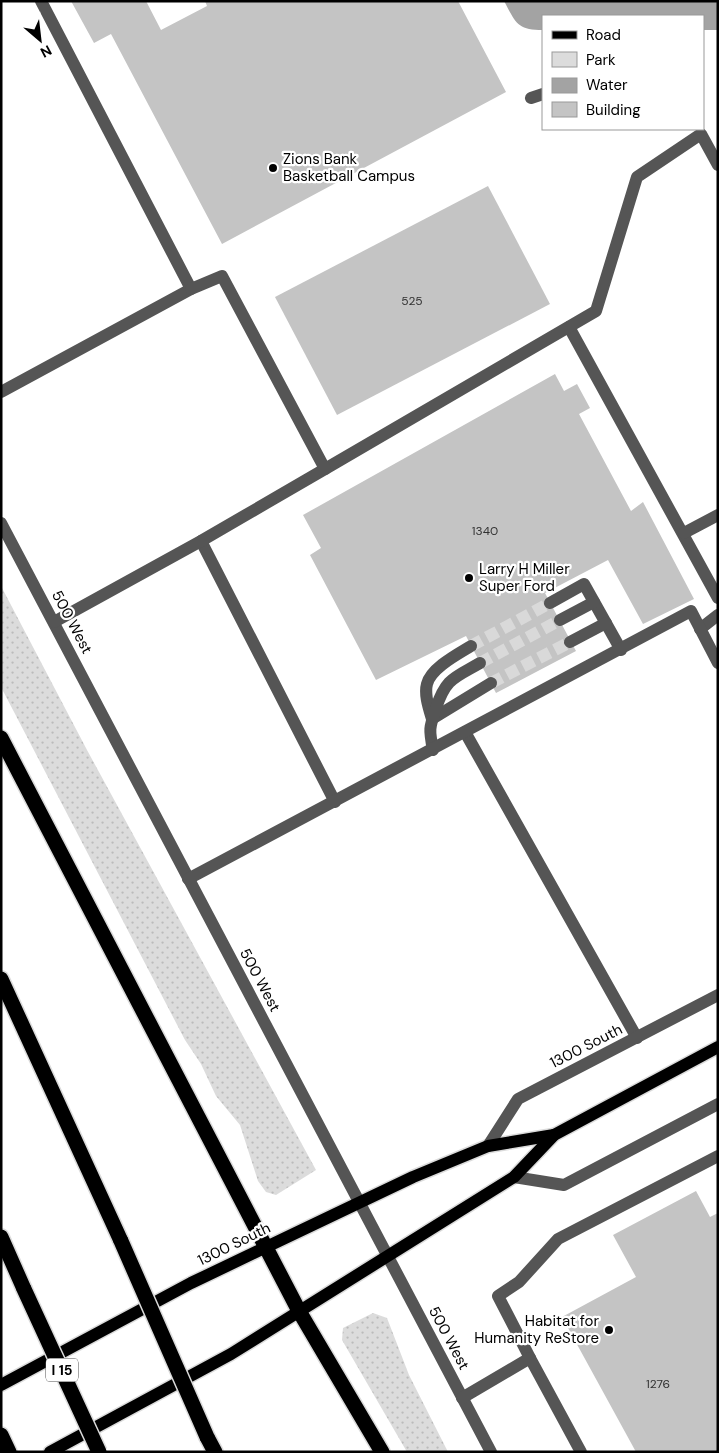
<svg xmlns="http://www.w3.org/2000/svg" width="719" height="1453" font-family="'DM Sans',sans-serif">
	<style>
		.green { fill: url(#green-dots) }
		.water { fill: #a3a3a3 }
		.building { fill: #c4c4c4 }
		.lines { fill: none; stroke-linecap: round; stroke-linejoin: round }
		.minor-tunnel { stroke: #d9d9d9; stroke-width: 12; stroke-dasharray: 12 6; stroke-linecap: butt }
		.major-casing { stroke: #dbdbdb; stroke-width: 15 }
		.highway-casing { stroke: #dbdbdb; stroke-width: 18 }
		.minor { stroke: #555; stroke-width: 12 }
		.major { stroke: #000; stroke-width: 12 }
		.highway { stroke: #000; stroke-width: 15 }
		.highway-bridge-casing { stroke: #dbdbdb; stroke-width: 18; stroke-linecap: butt }
		.highway-bridge { stroke: #000; stroke-width: 15 }
		.poi-dot { fill: #000; stroke: #fff; stroke-width: 2 }
		.labels { text-anchor: middle; stroke-width: 4.5; stroke-linejoin: round; paint-order: stroke }
		.number-label { font-size: 12px; fill: #313131 }
		.shield { fill: #fff; stroke: #4c4c4c; stroke-width: 1 }
		.shield-label { font-size: 14px; font-weight: bold; fill: #000 }
		.poi-label { font-size: 15px; fill: #000; stroke: #fff; text-anchor: start }
		.street-label { font-size: 15px; fill: #000; stroke: #fff }
	</style>
	<defs>
		<pattern id="green-dots" width="8" height="8" patternUnits="userSpaceOnUse" patternTransform="scale(1.25)"><rect width="8" height="8" fill="#dcdcdc"/><path d="M2 2h.1M6 6h.1" fill="none" stroke="#bbb" stroke-width="1.8" stroke-linecap="round"/></pattern>
	</defs>
	<rect width="100%" height="100%" fill="#fff"/>
	<g class="green">
		<path d="M1,586L87,750L316,1170L276,1195L266,1192L258,1181L240,1125L216,1096L201,1064L185,1040L1,687Z"/>
		<path d="M373,1313L387,1318L409,1375L448,1452H407L342,1340L343,1328Z"/>
	</g>
	<path class="water" d="M504,1H718V30H703V16H543V30C517,30 516,23 504,1Z"/>
	<g class="building">
		<path d="M71,1H146L161,30L207,6L205,1H458L506,92L222,244L111,34L94,43Z"/>
		<path d="M488,186L550,304L337,415L275,297Z"/>
		<path d="M555,374L564,391L577,384L590,408L579,414L631,511L643,502L694,599L643,624L608,560L545,593L576,651L496,693L466,636L376,680L310,555L321,548L303,515Z"/>
		<path d="M696,1191L710,1217L718,1213V1452H636L562,1317L636,1277L613,1235Z"/>
	</g>
	<g class="lines">
		<g class="minor-tunnel">
			<path d="M471,646L550,603"/>
			<path d="M480,663L560,620"/>
			<path d="M491,683L570,642"/>
		</g>
		<g class="major-casing">
			<g id="major">
				<path d="M1,1385L191,1283L413,1177L488,1146L554,1135"/>
				<path d="M50,1452L231,1354L514,1177L554,1135L718,1047"/>
			</g>
		</g>
		<g class="highway-casing">
			<g id="highway">
				<path d="M1,738L299,1311L382,1452"/>
				<path d="M1,979L121,1241"/>
				<path d="M1,1237L24,1289"/>
				<path d="M1,1435L9,1452"/>
				<path d="M207,1437L215,1452"/>
			</g>
		</g>
		<g class="minor">
			<path d="M531,98L543,94"/>
			<path d="M569,327L718,598"/>
			<path d="M1,392L191,289L41,1"/>
			<path d="M325,469L596,311L637,177L701,134L718,165"/>
			<path d="M1,523L491,1452"/>
			<path d="M684,533L718,515"/>
			<path d="M201,541L335,802"/>
			<path d="M550,603L584,584L621,650"/>
			<path d="M560,620L594,602"/>
			<path d="M54,622L201,541L325,469L222,276L191,289"/>
			<path d="M700,629L718,615"/>
			<path d="M570,642L606,623"/>
			<path d="M471,646C458,654 431,668 427,684C424,695 429,709 432,719L491,683"/>
			<path d="M465,732L637,1038"/>
			<path d="M433,750C429,730 429,728 436,708C446,678 454,678 480,663"/>
			<path d="M188,879L691,611L718,663"/>
			<path d="M488,1146L518,1099L718,995"/>
			<path d="M514,1177L564,1185L718,1104"/>
			<path d="M530,1358L498,1296L519,1282L558,1239L718,1156"/>
			<path d="M462,1398L530,1358L581,1452"/>
		</g>
		<use href="#major" class="major"/>
		<use href="#highway" class="highway"/>
		<g class="highway-bridge-casing">
			<g id="highway-bridge">
				<path d="M121,1241L207,1437"/>
				<path d="M24,1289L99,1452"/>
			</g>
		</g>
		<use href="#highway-bridge" class="highway-bridge"/>
	</g>
	<g class="poi-dot">
		<circle cx="273" cy="168" r="5"/>
		<circle cx="469" cy="578" r="5"/>
		<circle cx="609" cy="1330" r="5"/>
	</g>
	<g class="labels">
		<g class="number-label">
			<text x="412" y="305">525</text>
			<text x="485" y="535">1340</text>
			<text x="658" y="1388">1276</text>
		</g>
		<rect class="shield" x="46" y="1358.5" width="32" height="23" rx="4"/>
		<g class="shield-label">
			<text x="62" y="1375">I 15</text>
		</g>
		<g class="poi-label">
			<text x="283" y="164">Zions Bank<tspan x="283" dy="17">Basketball Campus</tspan></text>
			<text x="479" y="574">Larry H Miller<tspan x="479" dy="17">Super Ford</tspan></text>
			<text x="599" y="1326" text-anchor="end">Habitat for<tspan x="599" dy="17">Humanity ReStore</tspan></text>
		</g>
		<g class="street-label">
			<text transform="translate(72 622) rotate(62)" y="5">500 West</text>
			<text transform="translate(260 980) rotate(62)" y="5">500 West</text>
			<text transform="translate(586 1046) rotate(-27)" y="5">1300 South</text>
			<text transform="translate(234 1244) rotate(-26)" y="5">1300 South</text>
			<text transform="translate(449 1338) rotate(62)" y="5">500 West</text>
		</g>
	</g>
	<rect width="719" height="1453" fill="none" stroke="#000000" stroke-width="5"/>
	<rect x="542" y="15" width="162" height="115" fill="#ffffff" stroke="#999999"/>
	<rect x="552" y="31" width="25" height="8" fill="#000000" stroke="#999999"/>
	<text x="586" y="40" font-size="15" fill="#000000">Road</text>
	<rect x="552" y="52" width="25" height="15" fill="#dcdcdc" stroke="#999999"/>
	<text x="586" y="65" font-size="15" fill="#000000">Park</text>
	<rect x="552" y="78" width="25" height="15" fill="#a3a3a3" stroke="#999999"/>
	<text x="586" y="90" font-size="15" fill="#000000">Water</text>
	<rect x="552" y="102" width="25" height="15" fill="#c4c4c4" stroke="#999999"/>
	<text x="586" y="115" font-size="15" fill="#000000">Building</text>
	<g transform="translate(40 40) rotate(152)" stroke="#ffffff" stroke-width="4" paint-order="stroke">
	<path d="M0-4L9 19L0 12L-9 19Z" fill="#000000"/>
	<text y="-8" font-size="14" font-weight="bold" text-anchor="middle" fill="#000000">N</text>
	</g>
</svg>
